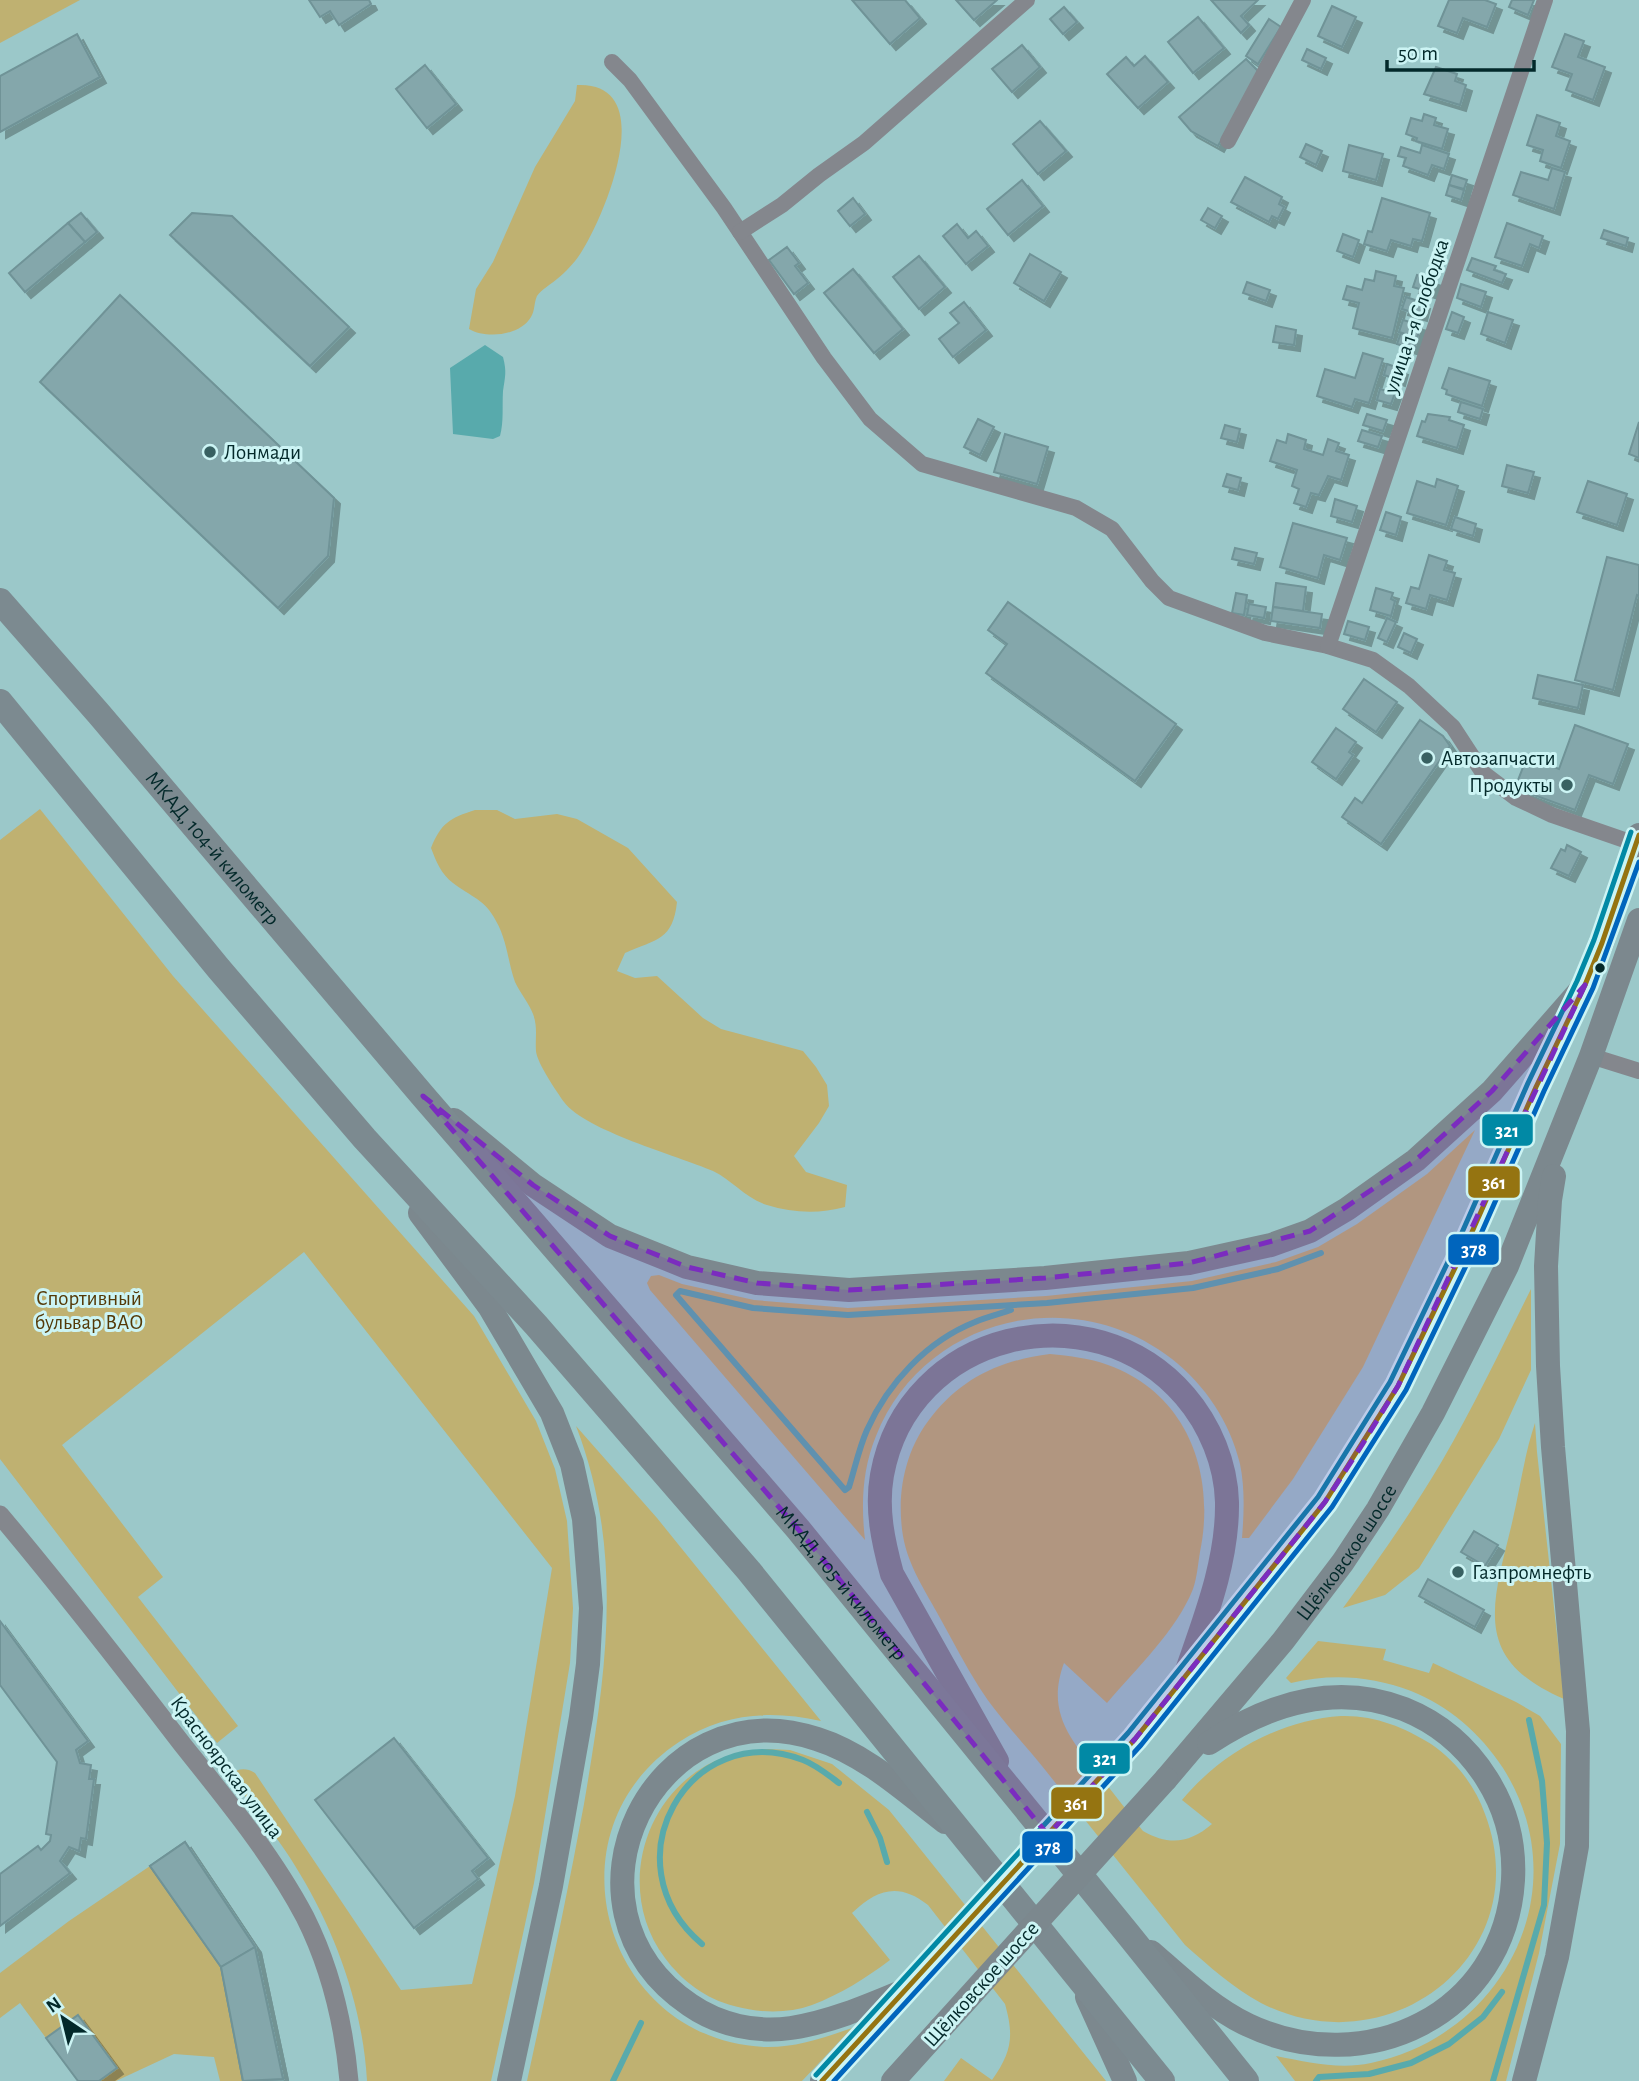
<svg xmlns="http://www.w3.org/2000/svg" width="1639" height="2081" font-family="'Alegreya Sans',sans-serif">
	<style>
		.green { fill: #bfb171 }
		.water { fill: #58aaac }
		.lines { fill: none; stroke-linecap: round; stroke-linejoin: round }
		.stream { stroke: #58aaac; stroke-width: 6 }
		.building { fill: #84a7ab; stroke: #6f9397; stroke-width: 2; filter: url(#shadow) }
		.minor { stroke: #84878d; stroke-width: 16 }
		.tertiary { stroke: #84878d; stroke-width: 19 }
		.primary { stroke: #7c888e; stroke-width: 24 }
		.trunk { stroke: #7c8a90; stroke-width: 26 }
		.primary-bridge { stroke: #7c888e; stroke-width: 24 }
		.bus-1-casing { stroke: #ccf4f4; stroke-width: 10 }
		.bus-2-casing { stroke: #ccf4f4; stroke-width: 10 }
		.bus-3-casing { stroke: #ccf4f4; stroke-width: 10 }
		.bus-1 { stroke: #957411; stroke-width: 5 }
		.bus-2 { stroke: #0065bd; stroke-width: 5 }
		.bus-3 { stroke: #0189a5; stroke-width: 5 }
		.marked { fill: #7b2cbf; fill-opacity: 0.2; stroke: #7b2cbf; stroke-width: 5; stroke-dasharray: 14 9; stroke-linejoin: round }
		.poi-dot { fill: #386162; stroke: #ccf4f4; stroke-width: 2.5 }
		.bus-dot { fill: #03292a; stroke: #ccf4f4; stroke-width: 2.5 }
		.labels { text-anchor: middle; stroke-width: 6; stroke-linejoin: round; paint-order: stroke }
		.street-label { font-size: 21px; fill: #03292a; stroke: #ccf4f4 }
		.poi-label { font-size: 21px; fill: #03292a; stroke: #ccf4f4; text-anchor: start }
		.park-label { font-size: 21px; fill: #543907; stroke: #ccf4f4 }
		.line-badge { stroke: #ccf4f4; stroke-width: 2.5 }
		.badge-label { font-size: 19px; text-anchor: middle; font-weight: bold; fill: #fff }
	</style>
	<defs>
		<filter id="shadow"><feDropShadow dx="6" dy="6" stdDeviation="0" flood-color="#0004"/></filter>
	</defs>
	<rect width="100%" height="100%" fill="#9bc8c9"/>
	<g class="green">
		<path d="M0,0H80L0,43Z"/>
		<path d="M577,85C661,81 605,215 582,251C576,261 566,272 557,279C551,284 541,290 537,296C534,302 535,311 531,317C520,336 486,339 469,329L476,289L493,262L535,167L575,101Z"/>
		<path d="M40,809L173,976L474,1316L536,1421L555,1469L567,1521L573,1608L570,1663L534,1883L491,2081H367C363,2009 337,1935 300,1874C280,1839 252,1807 229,1774C239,1769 245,1767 255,1773L401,1990L472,1984L515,1796L552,1568L304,1252L62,1445L163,1577L138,1597L238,1726L217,1743L0,1459V840Z"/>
		<path d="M475,810H497L515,819L557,814L577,819L628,848L677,902C673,940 657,939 625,953L617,971L635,978L657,976L703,1018L721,1029L803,1051L816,1067L827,1085L829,1106L819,1123L794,1156L806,1172L847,1185L845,1207C819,1214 793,1213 767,1205C745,1198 732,1180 713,1171C676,1155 586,1131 564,1102C557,1092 537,1063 536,1051C535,1038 538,1027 533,1014C529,1003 520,993 515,982C508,962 507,940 496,921C485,899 471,897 453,883C441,874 436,861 431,848C441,823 450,818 475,810Z"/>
		<path d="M1475,1130L1363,1367L1293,1479L1249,1538H1242C1244,1513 1245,1488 1240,1464C1230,1422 1205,1385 1172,1359C1073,1281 923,1317 876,1436C862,1470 861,1505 865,1540L650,1290L647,1283L651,1276L659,1275L682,1284L754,1300L848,1308L1046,1296L1192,1281L1276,1262L1318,1247L1357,1224L1427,1174Z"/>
		<path d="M1531,1289V1370L1499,1439L1419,1568L1385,1595L1343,1608C1378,1560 1412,1512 1442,1461C1474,1406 1502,1347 1531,1289Z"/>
		<path d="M1050,1354C1070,1356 1089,1358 1108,1365C1188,1394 1216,1474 1200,1552C1198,1564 1197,1578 1193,1589C1177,1630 1135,1670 1107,1703L1064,1663C1046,1712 1070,1739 1099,1775C1114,1794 1128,1812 1143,1831C1169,1846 1190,1843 1212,1824L1182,1800C1221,1753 1280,1720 1341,1716C1374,1715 1404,1727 1431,1744C1456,1761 1475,1786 1485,1814C1538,1954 1390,2069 1261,2003C1233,1988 1209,1966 1185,1945C1139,1887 1092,1829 1046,1771C1024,1743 998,1717 979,1687C965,1665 953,1641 940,1618C926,1592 908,1566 903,1536C896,1494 905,1449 932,1416C963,1377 1002,1360 1050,1354Z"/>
		<path d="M1535,1423L1537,1452L1564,1699C1470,1659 1493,1603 1512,1523C1520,1489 1524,1456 1535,1423Z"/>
		<path d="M576,1426L657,1518L821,1721C771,1710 723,1713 679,1742C544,1831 604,2039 764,2047C795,2048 823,2038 852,2028L802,2081H527C547,1989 567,1897 584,1804C606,1674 625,1553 576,1426Z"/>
		<path d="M1318,1641L1386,1649L1383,1660L1429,1673L1433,1663L1516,1702L1540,1716L1561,1744L1560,1844L1539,1953L1506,2081H1295L1276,2056C1307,2062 1339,2070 1371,2063C1505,2035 1579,1888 1503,1768C1480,1733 1449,1706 1411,1691C1372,1676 1331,1673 1291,1683L1286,1678Z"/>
		<path d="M768,1749L790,1750L832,1764L889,1810L1106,2081H944L961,2058L992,2080C1012,2052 1014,2036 1005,2004L928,1905C899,1882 877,1889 852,1913L890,1960C866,1978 841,1994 812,2005C787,2014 759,2013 734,2006C706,1999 682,1981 665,1958C618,1896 639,1803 707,1765C726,1755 747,1751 768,1749Z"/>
		<path d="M150,1866L221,1967L243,2081H220L214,2057L174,2054L116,2081H99L116,2068L78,2015L46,2038L20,2003L0,2018V1973L69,1921Z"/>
	</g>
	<path class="water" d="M485,345L503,357C507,372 505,377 503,391C502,407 504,421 500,436L493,439L453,434L450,368Z"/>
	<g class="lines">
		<g class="stream">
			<path d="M1011,1310C999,1314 986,1317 975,1322C927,1341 888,1383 867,1430C859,1448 855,1468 849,1487L845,1490L676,1295L680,1291L753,1308L848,1315L1047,1303L1193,1288L1278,1269L1321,1253"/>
			<path d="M867,1812L880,1838L887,1862"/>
			<path d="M702,1944C606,1863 689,1717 803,1760C816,1765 827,1774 839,1783"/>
			<path d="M613,2081L641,2023"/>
			<path d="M1316,2081L1319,2077L1369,2074L1411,2063L1449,2044L1483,2017L1502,1992"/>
			<path d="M1493,2081L1544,1905L1547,1843L1542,1781L1529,1720"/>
		</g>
	</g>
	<g class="building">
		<path d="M309,0H369L371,4L339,25L330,11L320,17Z"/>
		<path d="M852,0H905L920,18L890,44Z"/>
		<path d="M956,0H997L974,20Z"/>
		<path d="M1211,0H1258L1241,16L1249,25L1241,33Z"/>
		<path d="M1449,0H1485L1496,4L1487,27L1463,18L1457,33L1438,26Z"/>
		<path d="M1512,0H1534L1528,15L1509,7Z"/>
		<path d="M1332,6L1356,17L1342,47L1318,36Z"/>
		<path d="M1064,7L1077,22L1063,34L1050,19Z"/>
		<path d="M1198,17L1224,48L1193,73L1168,42Z"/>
		<path d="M1269,19L1281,27L1258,64L1246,56Z"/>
		<path d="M77,34L100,77L0,132V76Z"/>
		<path d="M1565,34L1584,41L1578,57L1605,67L1593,100L1566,90L1572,74L1552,67Z"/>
		<path d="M1022,45L1040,67L1012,92L992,69Z"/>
		<path d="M1307,49L1326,58L1321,69L1302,60Z"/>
		<path d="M1145,56L1168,82L1138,108L1107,74L1126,57L1134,66Z"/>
		<path d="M1246,59L1259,72L1218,146L1191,131L1179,117Z"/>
		<path d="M425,65L456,104L427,128L396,89Z"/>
		<path d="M1436,67L1457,74L1455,81L1466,85L1460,105L1424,94Z"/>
		<path d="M1424,114L1436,118L1434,125L1448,129L1442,149L1416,141L1417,138L1406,134L1411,118L1422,121Z"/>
		<path d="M1537,115L1560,123L1556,136L1570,141L1561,168L1540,161L1543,150L1527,145Z"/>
		<path d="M1040,121L1066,151L1038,174L1013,144Z"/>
		<path d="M1306,144L1322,151L1316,165L1300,157Z"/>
		<path d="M1349,145L1383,154L1376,180L1343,171Z"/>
		<path d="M1422,145L1449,154L1444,169L1432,165L1428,175L1403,166L1406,158L1398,156L1401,147L1420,153Z"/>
		<path d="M1552,168L1565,172L1554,209L1513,195L1521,172L1548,180Z"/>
		<path d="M1452,175L1467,180L1464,189L1449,185Z"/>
		<path d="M1245,177L1282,197L1279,204L1284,207L1278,219L1272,216L1269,222L1231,202Z"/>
		<path d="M1022,180L1043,206L1008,235L987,209Z"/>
		<path d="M1449,185L1464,190L1461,200L1446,195Z"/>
		<path d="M853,198L865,214L850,226L838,211Z"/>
		<path d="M1382,198L1430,213L1422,241L1413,239L1411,246L1391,240L1387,251L1364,244L1368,231L1372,232Z"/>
		<path d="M1208,208L1222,216L1215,228L1201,220Z"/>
		<path d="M81,213L97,232L85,242L68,223Z"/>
		<path d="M192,213L232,216L349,327L310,366L170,235Z"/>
		<path d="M68,223L85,242L25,292L9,273Z"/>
		<path d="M1507,223L1543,236L1539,248L1530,244L1522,266L1495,257Z"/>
		<path d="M957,224L968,238L976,231L988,246L966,264L943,236Z"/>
		<path d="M1604,230L1628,238L1626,246L1601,238Z"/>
		<path d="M1343,234L1359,240L1353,257L1337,251Z"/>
		<path d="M787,247L799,263L795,266L808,283L794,294L769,260Z"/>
		<path d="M1030,254L1061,272L1044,301L1014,283Z"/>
		<path d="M919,256L945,287L919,309L893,277Z"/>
		<path d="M1472,258L1496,266L1494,270L1506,274L1502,283L1467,270Z"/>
		<path d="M853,269L903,329L874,353L824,293Z"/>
		<path d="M1376,271L1396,276L1394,286L1404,288L1392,338L1353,328L1359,303L1343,299L1347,286L1362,290L1365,279L1374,281Z"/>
		<path d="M1417,275L1436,280L1432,293L1413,287Z"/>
		<path d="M1247,282L1270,290L1266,301L1243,293Z"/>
		<path d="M1461,284L1486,292L1481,307L1457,298Z"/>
		<path d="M120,295L334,498L328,556L278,608L40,382Z"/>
		<path d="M1406,297L1424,303L1421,315L1402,309Z"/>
		<path d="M964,302L986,330L953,357L939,339L959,323L950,313Z"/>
		<path d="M1452,312L1464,317L1458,333L1446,329Z"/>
		<path d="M1488,312L1513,320L1505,343L1481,334Z"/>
		<path d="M1403,320L1421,325L1417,338L1399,332Z"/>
		<path d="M1276,326L1296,330L1294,345L1273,342Z"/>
		<path d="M1401,333L1417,339L1414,349L1397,344Z"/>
		<path d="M1363,353L1383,359L1369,403L1355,399L1352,407L1317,396L1325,369L1355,378Z"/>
		<path d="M1387,364L1402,369L1399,380L1384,375Z"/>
		<path d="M1449,368L1490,381L1482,406L1446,394L1447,390L1442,388Z"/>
		<path d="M1380,389L1395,393L1391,404L1377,400Z"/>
		<path d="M1461,402L1483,409L1480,419L1458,412Z"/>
		<path d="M1367,414L1387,420L1383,431L1363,425Z"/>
		<path d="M1428,414L1450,417L1449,420L1464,425L1457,448L1417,436L1422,421L1425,422Z"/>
		<path d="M978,419L994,427L980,455L964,447Z"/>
		<path d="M1639,422V458L1629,454Z"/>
		<path d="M1225,425L1240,429L1237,442L1221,438Z"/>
		<path d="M1362,430L1382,436L1378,447L1358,441Z"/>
		<path d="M1005,434L1048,447L1037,484L994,472Z"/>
		<path d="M1288,434L1306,440L1304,449L1323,455L1328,439L1339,443L1336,451L1349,455L1341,480L1328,476L1319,495L1311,493L1306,507L1294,503L1299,489L1292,486L1297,470L1270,461L1277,440L1286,443Z"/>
		<path d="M1507,465L1534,472L1528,493L1502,486Z"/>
		<path d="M1227,474L1241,478L1238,490L1223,486Z"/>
		<path d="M1437,479L1458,486L1446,525L1407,513L1417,481L1435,487Z"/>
		<path d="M1588,481L1627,494L1617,525L1577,512Z"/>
		<path d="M1335,499L1357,506L1352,522L1331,516Z"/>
		<path d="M1386,512L1401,517L1396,535L1380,530Z"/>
		<path d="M1455,517L1476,524L1473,536L1451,529Z"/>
		<path d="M1293,523L1347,538L1340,560L1324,555L1318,578L1280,567Z"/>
		<path d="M1235,548L1257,553L1254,564L1232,559Z"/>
		<path d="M1429,555L1447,561L1444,570L1455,573L1447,600L1430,595L1426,609L1406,603L1411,587L1419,589Z"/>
		<path d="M1607,557L1639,565V596L1637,595L1613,690L1575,680Z"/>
		<path d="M1276,583L1306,587L1303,611L1273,607Z"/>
		<path d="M1376,588L1393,593L1391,599L1395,601L1391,616L1370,610Z"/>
		<path d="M1236,593L1247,595L1244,615L1232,613Z"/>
		<path d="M1008,602L1176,724L1135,781L986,673L1007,644L988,630Z"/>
		<path d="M1249,604L1266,607L1264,618L1247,615Z"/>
		<path d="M1273,607L1322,614L1320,628L1271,621Z"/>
		<path d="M1387,618L1396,622L1387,642L1378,638Z"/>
		<path d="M1348,621L1369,627L1365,640L1344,634Z"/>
		<path d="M1404,633L1417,639L1411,653L1398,647Z"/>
		<path d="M1538,675L1583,685L1578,708L1533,698Z"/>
		<path d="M1364,679L1397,702L1376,732L1343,709Z"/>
		<path d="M1420,720L1443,736L1450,746L1381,844L1342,817L1355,798L1362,803Z"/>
		<path d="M1575,725L1628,744L1613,784L1589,775L1575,810L1515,788L1527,757L1559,769Z"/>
		<path d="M1336,728L1356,742L1349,752L1353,755L1336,779L1312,762Z"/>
		<path d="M1567,845L1581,852L1569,876L1551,868L1561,849L1565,851Z"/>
		<path d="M1474,1531L1498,1545L1485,1566L1461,1552Z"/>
		<path d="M1428,1579L1484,1610L1475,1627L1419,1596Z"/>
		<path d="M0,1621L88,1741L76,1750L80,1763L91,1765L89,1779H94L86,1839L81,1838L79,1851L69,1847L60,1861L70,1873L0,1926V1874L38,1846L41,1850L50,1841L51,1835L46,1834L57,1762L0,1685Z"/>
		<path d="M394,1738L488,1858L472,1871L478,1879L414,1928L315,1800Z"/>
		<path d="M185,1842L255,1947L283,2079L243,2081L221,1967L150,1866Z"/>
		<path d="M185,1842L255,1947L221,1967L150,1866Z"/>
		<path d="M255,1947L283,2079L243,2081L221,1967Z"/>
		<path d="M78,2015L117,2068L99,2081H78L46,2038Z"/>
	</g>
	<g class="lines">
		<g class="minor">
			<path d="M612,62L630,80L724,208L824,358L870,419L922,464L1076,508L1112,529L1152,581L1169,598L1265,633L1328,646L1373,660L1409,686L1453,727L1483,773L1516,798L1552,815L1636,844"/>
			<path d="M1228,141L1303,0"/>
			<path d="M740,232L782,205L819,175L864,143L1027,0"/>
			<path d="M1328,646L1545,0"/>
			<path d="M1591,1056L1639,1071"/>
		</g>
		<path class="tertiary" d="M0,1515C63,1590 123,1667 182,1744C225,1798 273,1856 305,1917C330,1967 344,2026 349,2081"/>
		<g class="primary">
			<path d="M454,1120L533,1185L610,1236L687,1267L757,1283L849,1290L1045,1278L1189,1263L1271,1245L1310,1231L1347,1209L1416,1160L1492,1091L1585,985"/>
			<path d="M420,1213L489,1306L552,1413L572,1464L584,1519L591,1608L588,1664L581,1717L551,1886L509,2081"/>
			<path d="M1135,1739L1325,1502L1398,1386L1468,1241L1536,1087L1585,985L1602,943L1639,835"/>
			<path d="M997,1761L892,1574C883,1541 876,1509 882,1475C908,1331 1092,1288 1185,1396C1210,1425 1226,1464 1227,1502C1228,1562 1204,1621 1185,1676"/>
			<path id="s1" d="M1166,1779L1283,1641L1343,1562L1378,1509L1433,1413L1507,1266L1591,1056L1639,920"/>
			<path d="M1151,1952C1181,1978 1212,2008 1248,2025C1366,2081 1505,2014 1513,1880C1515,1844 1506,1809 1487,1779C1467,1747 1439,1723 1404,1709C1335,1682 1268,1704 1209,1743"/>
			<path d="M906,1990C870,2005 831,2022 791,2028C756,2033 719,2025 690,2005C545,1907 654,1685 817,1739C865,1754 906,1792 945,1822"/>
			<path d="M1087,1997L1125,2081"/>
			<path d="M822,2081L900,1997"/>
			<path d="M893,2081L940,2029"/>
			<path d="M1524,2081L1557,1957L1577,1846L1578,1731L1553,1447L1548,1366L1546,1266L1550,1200L1554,1176"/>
		</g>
		<g class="trunk">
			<path id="s2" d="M0,601L99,714L423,1096L798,1529L1128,1934L1246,2081"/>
			<path d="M0,702L219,969L365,1139L536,1325L749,1571L1162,2081"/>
		</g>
		<g class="primary-bridge">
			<path d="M910,1987L1135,1739"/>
			<path d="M940,2029L1166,1779"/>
		</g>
		<g class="bus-1-casing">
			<path id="bus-1" d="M822,2081L1135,1739L1325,1502L1398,1386L1468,1241L1536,1087L1585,985L1602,943L1639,835"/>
		</g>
		<g class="bus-2-casing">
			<path id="bus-2" d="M834,2081L1141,1745L1332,1507L1406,1390L1476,1245L1544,1091L1593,988L1639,862"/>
		</g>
		<g class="bus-3-casing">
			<path id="bus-3" d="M816,2075L1128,1733L1318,1497L1390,1382L1460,1237L1528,1083L1577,981L1594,940L1631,832"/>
		</g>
		<use href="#bus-1" class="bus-1"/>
		<use href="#bus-2" class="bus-2"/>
		<use href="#bus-3" class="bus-3"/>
	</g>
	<path class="marked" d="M1585,985L1398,1386L1362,1445L1325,1502L1135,1739L1048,1835L798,1529L423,1096L533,1185L610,1236L687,1267L757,1283L849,1290L1045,1278L1189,1263L1310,1231L1416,1160L1492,1091Z"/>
	<g class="poi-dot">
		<circle cx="210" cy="452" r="7"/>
		<circle cx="1427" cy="758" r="7"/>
		<circle cx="1567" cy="785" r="7"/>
		<circle cx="1458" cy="1572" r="7"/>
	</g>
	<circle class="bus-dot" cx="1600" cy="968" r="6"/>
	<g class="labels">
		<g class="street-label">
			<text transform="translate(1416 316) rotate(-71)" y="7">улица 1-я Слободка</text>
			<text dy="7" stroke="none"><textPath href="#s2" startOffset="326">МКАД, 104-й километр</textPath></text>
			<text dy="7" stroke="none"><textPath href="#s1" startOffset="290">Щёлковское шоссе</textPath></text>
			<text dy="7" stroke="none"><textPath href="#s2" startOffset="1293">МКАД, 105-й километр</textPath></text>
			<text transform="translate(227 1767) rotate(53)" y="7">Красноярская улица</text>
			<text transform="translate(981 1984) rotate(-48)" y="7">Щёлковское шоссе</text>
		</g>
		<g class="poi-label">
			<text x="224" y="459">Лонмади</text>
			<text x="1441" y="765">Автозапчасти</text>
			<text x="1553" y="792" text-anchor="end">Продукты</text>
			<text x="1472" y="1579">Газпромнефть</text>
		</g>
		<g class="park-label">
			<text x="89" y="1305">Спортивный<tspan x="89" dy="24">бульвар ВАО</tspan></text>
		</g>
	</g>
	<g class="line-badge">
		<rect x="1481" y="1113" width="53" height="34" rx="7" fill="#0189a5"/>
		<rect x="1467" y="1165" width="54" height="34" rx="7" fill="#957411"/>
		<rect x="1447" y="1233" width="53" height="33" rx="7" fill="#0065bd"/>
		<rect x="1078" y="1742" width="53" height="33" rx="7" fill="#0189a5"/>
		<rect x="1050" y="1786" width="53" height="34" rx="7" fill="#957411"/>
		<rect x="1021" y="1830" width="53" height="34" rx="7" fill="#0065bd"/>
	</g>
	<g class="badge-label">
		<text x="1507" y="1137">321</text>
		<text x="1494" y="1189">361</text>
		<text x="1474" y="1256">378</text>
		<text x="1105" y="1765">321</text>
		<text x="1076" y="1810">361</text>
		<text x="1048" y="1854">378</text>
	</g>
	<g transform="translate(63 2018) rotate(325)" stroke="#ccf4f4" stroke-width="5" paint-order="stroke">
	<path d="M0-5L12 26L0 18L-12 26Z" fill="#03292a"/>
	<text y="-10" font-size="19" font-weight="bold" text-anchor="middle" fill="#03292a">N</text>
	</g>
	<path d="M1387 60v10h147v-10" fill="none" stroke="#03292a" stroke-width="3.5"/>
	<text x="1398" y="60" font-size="21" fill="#03292a" stroke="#ccf4f4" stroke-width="5" paint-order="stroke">50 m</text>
</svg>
